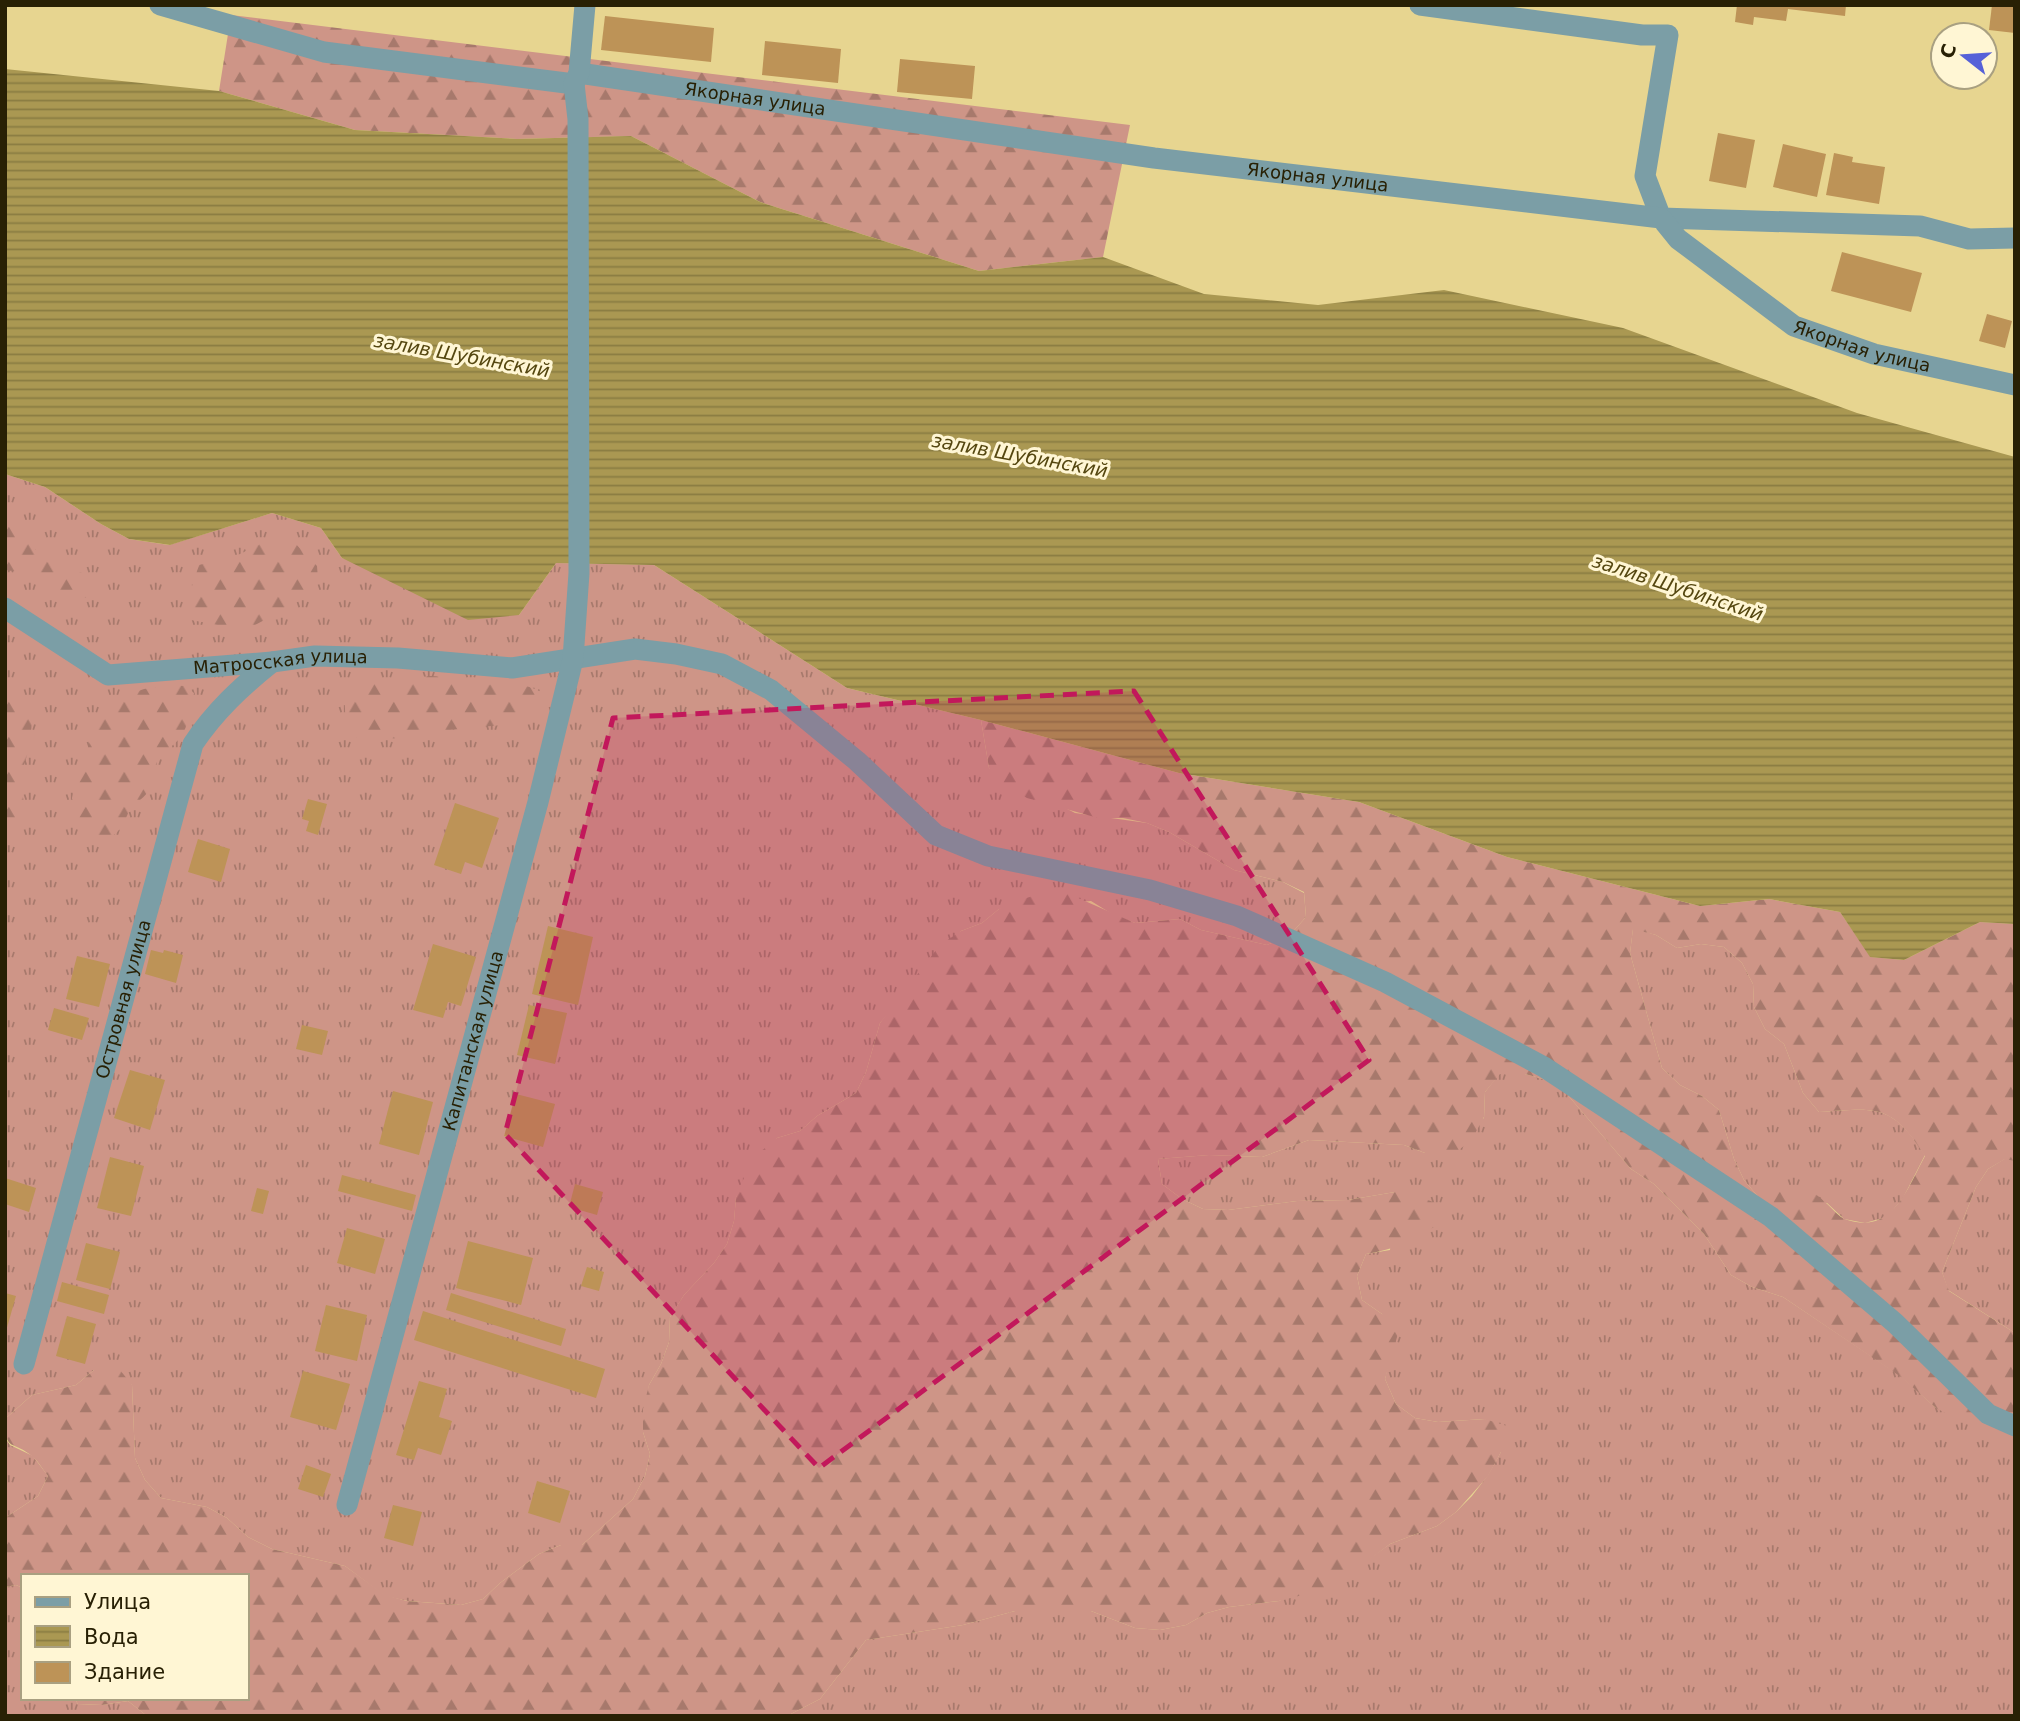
<svg xmlns="http://www.w3.org/2000/svg" width="2020" height="1721" font-family="'DejaVu Sans',sans-serif">
	<style>
		.grass { fill: url(#grass-tufts) }
		.forest { fill: url(#forest-firs); fill-rule: evenodd }
		.water { fill: url(#water-rules) }
		.building { fill: #bd9357 }
		.lines { fill: none; stroke-linecap: round; stroke-linejoin: round }
		.minor { stroke: #7b9ea6; stroke-width: 21 }
		.marked { fill: #c2185b; fill-opacity: 0.2; stroke: #c2185b; stroke-width: 5; stroke-dasharray: 14 9; stroke-linejoin: round }
		.labels { text-anchor: middle; stroke-width: 6; stroke-linejoin: round; paint-order: stroke }
		.street-label { font-size: 18px; fill: #282004; stroke: #fff6d4 }
		.water-label { font-size: 19px; font-style: italic; fill: #554710; stroke: #fff6d4 }
	</style>
	<defs>
		<pattern id="grass-tufts" width="24" height="20" patternUnits="userSpaceOnUse" patternTransform="scale(1.75)"><rect width="24" height="20" fill="#ce9587"/><path d="M3 7l-1-3M5 7V3M7 7l1-3M15 17l-1-3M17 17v-4M19 17l1-3" fill="none" stroke="#a7796c"/></pattern>
		<pattern id="forest-firs" width="22" height="20" patternUnits="userSpaceOnUse" patternTransform="scale(1.75)"><rect width="22" height="20" fill="#ce9587"/><path d="M5 1l3.5 6h-7zM16 11l3.5 6h-7z" fill="#a7796c"/></pattern>
		<pattern id="water-rules" width="6" height="5" patternUnits="userSpaceOnUse" patternTransform="scale(1.75)"><rect width="6" height="5" fill="#aa9852"/><path d="M0 2.5h6" fill="none" stroke="#8a7c42"/></pattern>
	</defs>
	<rect width="100%" height="100%" fill="#e7d590"/>
	<g class="grass">
		<path d="M5,474L45,487L101,524L129,539L169,545L272,513L321,528L342,558L519,615L556,563L654,565L847,688L981,720L989,768L1075,813L1147,823L1169,832L1234,870L1283,882L1304,893L1306,917L1290,935L1267,945L1201,930L1180,919L1135,923L1112,914L1091,901L999,909L982,923L961,931L880,1023L866,1072L856,1093L817,1116L800,1131L777,1138L736,1197L734,1221L727,1244L714,1263L684,1295L670,1317L669,1342L661,1364L649,1385L643,1432L650,1454L645,1476L633,1499L582,1545H561L539,1554L500,1583L483,1599L461,1605L408,1601L385,1596L345,1566L272,1549L248,1537L227,1518L207,1507L161,1498L145,1480L135,1458L132,1385L94,1370L76,1385L32,1395L5,1419Z"/>
		<path d="M1633,928L1656,935L1677,948L1701,944L1724,947L1742,963L1753,984L1754,1007L1765,1029L1784,1044L1803,1093L1819,1112C1877,1108 1891,1103 1925,1155L1903,1198L1887,1217L1865,1223L1844,1219L1827,1203L1760,1199L1744,1180L1734,1159L1719,1110L1702,1096L1680,1085L1662,1068L1630,953Z"/>
		<path d="M1500,1073L1525,1074L1547,1080L1566,1093L1631,1169L1654,1184L1704,1234L1731,1275L1752,1287L1783,1297L1902,1377L1936,1408L2007,1416L2015,1412V1716H787L820,1699L866,1640L963,1625L1015,1611H1091L1135,1628L1160,1630L1186,1625L1207,1613L1229,1607L1279,1601L1369,1559L1390,1544L1437,1526L1456,1512L1472,1496L1488,1475L1501,1452L1485,1419L1438,1422L1415,1418L1396,1404L1385,1379L1390,1356L1382,1314L1362,1300L1357,1276L1366,1254L1390,1250L1395,1192L1348,1200L1297,1201L1228,1210L1203,1209L1182,1199L1162,1184L1158,1159L1209,1155L1262,1157L1309,1140L1404,1145L1425,1153L1484,1118L1485,1092Z"/>
		<path d="M2006,1158L2015,1161V1333L1948,1290L1942,1272L1976,1187L1988,1169Z"/>
		<path d="M5,1438L10,1445L33,1456L48,1476L38,1496L5,1518Z"/>
		<path d="M16,1585L23,1588V1698H74L78,1704L102,1705L128,1701L147,1716H5V1587Z"/>
	</g>
	<g class="forest">
		<path d="M231,15L1130,125L1103,257L979,271L760,202L631,136L517,139L355,130L219,91Z"/>
		<path d="M5,523L27,537L40,556L51,564L86,574L96,583L91,595C52,614 54,585 28,574C21,571 12,571 5,570Z"/>
		<path d="M278,538L291,539L317,566L318,579L313,589L293,605L251,627L239,629L191,620L184,610L199,565L238,555L266,541Z"/>
		<path d="M429,676C447,676 462,682 480,684C502,686 520,680 541,692L542,704L534,713L512,724L439,731L415,737L368,740L357,738C316,679 390,682 429,676Z"/>
		<path d="M170,685L184,686L194,693C191,708 189,727 179,739C172,748 162,751 157,762C152,771 153,784 147,793C143,799 136,802 131,808C126,815 125,825 118,831C92,858 74,826 71,801L97,719L121,697L144,689Z"/>
		<path d="M5,697C19,697 25,703 33,713L29,749L19,781L25,806L19,816L5,825Z"/>
		<path d="M981,720L1179,773L1359,802L1507,857L1700,906L1769,899L1840,912L1871,957L1904,960L1980,922L2015,924V1161L2005,1159L1988,1169L1976,1187L1942,1272L1949,1291L2015,1333V1412L2007,1416L1981,1421L1958,1420L1936,1408L1901,1377L1783,1297L1752,1287L1731,1275L1704,1234L1654,1184L1631,1169L1566,1093L1547,1080L1525,1074H1500L1485,1092L1484,1117L1471,1141L1450,1156L1425,1153L1404,1145L1309,1140L1262,1157L1209,1155L1158,1159L1162,1184L1182,1199L1203,1209L1228,1210L1297,1201L1348,1200L1395,1192L1416,1195L1440,1205L1434,1227C1412,1241 1393,1250 1366,1254L1357,1276L1362,1300L1382,1314L1399,1330L1385,1379L1396,1404L1415,1418L1438,1422L1485,1419L1507,1426L1501,1452L1488,1476L1456,1512L1437,1526L1390,1544L1348,1576L1326,1589L1279,1601L1229,1607L1207,1613L1186,1625L1160,1630L1135,1628L1091,1611H1015L963,1625L866,1640L820,1699L787,1716H147L128,1701L102,1705L78,1704L74,1698H247V1576H23V1588L16,1585L5,1587V1518L38,1496L48,1476C43,1470 39,1462 33,1457C13,1439 5,1454 5,1419L32,1395L76,1385L94,1370L116,1365L132,1385L135,1458L145,1480L161,1498L207,1507L227,1518L248,1537L272,1549L345,1566L385,1595L407,1601L461,1605L483,1599L500,1583L539,1554L561,1545H582L633,1499L645,1476L650,1454L643,1432V1409L649,1385L661,1364L669,1342L670,1317L684,1295L714,1263L727,1244L734,1221L736,1197L746,1173L759,1153L777,1138L800,1131L817,1116L856,1093L866,1072L880,1023L940,945L961,931L982,923L999,909L1019,900L1044,893L1069,894L1135,923L1180,919L1201,930L1267,945L1290,935L1306,917L1304,892L1283,882L1234,870L1169,832L1147,823L1123,818H1098L1027,798L1006,786L989,768ZM1633,929L1656,935L1677,948L1701,944L1724,947L1742,963L1753,984L1754,1007L1765,1029L1784,1044L1803,1093L1819,1112C1877,1108 1891,1103 1925,1156C1910,1183 1895,1229 1856,1222C1851,1221 1846,1220 1841,1217C1830,1208 1820,1194 1807,1190C1789,1185 1775,1193 1760,1199L1744,1180L1734,1159L1719,1110L1702,1096L1680,1085L1662,1068L1630,953Z"/>
	</g>
	<path class="water" d="M5,69L219,91L355,130L517,139L631,136L760,202L979,271L1103,257L1204,294L1318,305L1444,290L1623,328L1857,413L2015,457V924L1980,922L1904,960L1870,957L1840,912L1769,899L1700,906L1507,857L1359,802L1179,773L981,720L847,688L654,565L556,563L519,615L468,620L342,558L321,528L272,513L170,545L129,539L101,524L45,487L5,474Z"/>
	<g class="building">
		<path d="M1737,5H1846L1845,16L1788,9L1786,21L1754,17L1753,25L1735,22Z"/>
		<path d="M1992,5H2015V33L1989,30Z"/>
		<path d="M605,16L714,28L711,62L601,50Z"/>
		<path d="M765,41L841,49L838,83L762,75Z"/>
		<path d="M900,59L975,66L972,99L897,92Z"/>
		<path d="M1718,133L1755,140L1746,188L1709,181Z"/>
		<path d="M1783,144L1826,154L1817,197L1773,187Z"/>
		<path d="M1834,153L1853,157L1852,162L1885,167L1879,204L1826,195Z"/>
		<path d="M1842,252L1922,273L1911,312L1831,291Z"/>
		<path d="M1987,314L2012,321L2005,348L1979,341Z"/>
		<path d="M308,799L327,804L318,835L306,831L309,821L302,819Z"/>
		<path d="M455,803L499,818L482,868L465,862L461,874L434,865Z"/>
		<path d="M198,839L230,849L221,882L188,872Z"/>
		<path d="M548,926L593,937L578,1005L532,994Z"/>
		<path d="M433,944L476,957L461,1006L448,1002L443,1018L413,1010Z"/>
		<path d="M151,950L163,953L164,950L183,955L176,983L145,974Z"/>
		<path d="M77,956L110,964L99,1007L66,999Z"/>
		<path d="M529,1005L567,1013L555,1064L517,1055Z"/>
		<path d="M54,1008L89,1018L82,1040L48,1030Z"/>
		<path d="M302,1025L328,1031L322,1055L296,1049Z"/>
		<path d="M130,1070L165,1080L150,1130L114,1118Z"/>
		<path d="M393,1091L433,1102L419,1155L379,1144Z"/>
		<path d="M516,1094L555,1104L543,1147L504,1136Z"/>
		<path d="M110,1157L144,1166L131,1216L97,1208Z"/>
		<path d="M342,1175L416,1195L412,1211L338,1191Z"/>
		<path d="M5,1178L36,1188L29,1212L5,1204Z"/>
		<path d="M575,1184L603,1192L597,1215L569,1207Z"/>
		<path d="M257,1188L269,1191L263,1214L251,1211Z"/>
		<path d="M347,1228L385,1239L375,1274L337,1263Z"/>
		<path d="M468,1241L533,1258L521,1305L456,1288Z"/>
		<path d="M86,1243L120,1252L110,1289L76,1280Z"/>
		<path d="M587,1267L604,1272L599,1291L581,1286Z"/>
		<path d="M62,1282L109,1295L104,1314L57,1301Z"/>
		<path d="M5,1293L16,1296L6,1331H5Z"/>
		<path d="M451,1293L566,1329L561,1346L446,1310Z"/>
		<path d="M326,1305L367,1315L357,1361L315,1351Z"/>
		<path d="M423,1311L605,1369L596,1398L414,1340Z"/>
		<path d="M67,1316L96,1324L85,1364L56,1356Z"/>
		<path d="M303,1371L350,1384L336,1430L290,1417Z"/>
		<path d="M419,1381L447,1389L439,1417L452,1421L441,1455L418,1448L414,1460L396,1455Z"/>
		<path d="M306,1465L331,1474L323,1497L298,1489Z"/>
		<path d="M537,1481L570,1491L560,1523L528,1513Z"/>
		<path d="M393,1505L422,1512L413,1546L384,1538Z"/>
	</g>
	<g class="lines">
		<g class="minor">
			<path d="M160,5L324,52L574,84"/>
			<path d="M1420,5L1642,35H1668L1645,176L1661,218L1920,226L1969,239L2015,238"/>
			<path id="s1" d="M579,73L1154,158L1661,218L1678,239L1794,326L1874,354L2015,385"/>
			<path id="s2" d="M5,608L108,675L272,662L315,656L398,658L512,668L635,649L676,654L722,664L771,690L857,761L936,835L988,856L1150,890L1237,916L1385,982L1544,1067L1771,1217L1895,1323L1988,1414L2015,1426"/>
			<path id="s3" d="M24,1364L193,744C215,711 241,687 272,662"/>
			<path id="s4" d="M347,1505L538,802L573,659L579,573L578,119L574,84L579,73L585,5"/>
		</g>
	</g>
	<path class="marked" d="M1134,691L1369,1060L819,1468L505,1134L613,718Z"/>
	<g class="labels">
		<g class="street-label">
			<text dy="6" stroke="none"><textPath href="#s1" startOffset="178">Якорная улица</textPath></text>
			<text dy="6" stroke="none"><textPath href="#s1" startOffset="746">Якорная улица</textPath></text>
			<text dy="6" stroke="none"><textPath href="#s1" startOffset="1335">Якорная улица</textPath></text>
			<text dy="6" stroke="none"><textPath href="#s2" startOffset="296">Матросская улица</textPath></text>
			<text dy="6" stroke="none"><textPath href="#s3" startOffset="378">Островная улица</textPath></text>
			<text dy="6" stroke="none"><textPath href="#s4" startOffset="481">Капитанская улица</textPath></text>
		</g>
		<g class="water-label">
			<text transform="translate(462 355) rotate(10)" y="7">залив Шубинский</text>
			<text transform="translate(1020 455) rotate(10)" y="7">залив Шубинский</text>
			<text transform="translate(1678 587) rotate(18)" y="7">залив Шубинский</text>
		</g>
	</g>
	<rect width="2020" height="1721" fill="none" stroke="#282004" stroke-width="14"/>
	<rect x="21" y="1574" width="228" height="126" fill="#fff6d4" stroke="#a9a081" stroke-width="2"/>
	<rect x="35" y="1597" width="35" height="10" fill="#7b9ea6" stroke="#a9a081" stroke-width="2"/>
	<text x="84" y="1609" font-size="21" fill="#282004">Улица</text>
	<rect x="35" y="1626" width="35" height="21" fill="url(#water-rules)" stroke="#a9a081" stroke-width="2"/>
	<text x="84" y="1644" font-size="21" fill="#282004">Вода</text>
	<rect x="35" y="1662" width="35" height="21" fill="#bd9357" stroke="#a9a081" stroke-width="2"/>
	<text x="84" y="1679" font-size="21" fill="#282004">Здание</text>
	<g transform="translate(1964 56) rotate(287)"><circle r="33" fill="#fff6d4" stroke="#a9a081" stroke-width="2"/>
	<path d="M0-5L12 26L0 18L-12 26Z" fill="#5661d8"/>
	<text y="-10" font-size="19" font-weight="bold" text-anchor="middle" fill="#282004">С</text>
	</g>
</svg>
